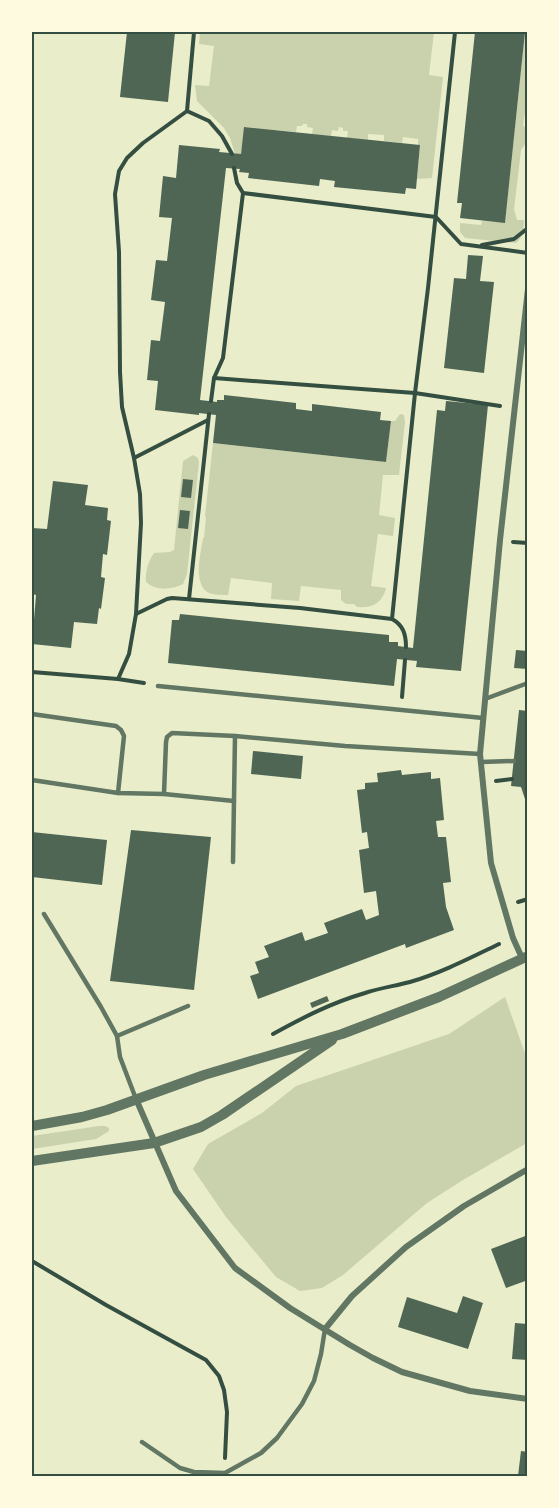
<svg xmlns="http://www.w3.org/2000/svg" width="559" height="1508" font-family="'Sofia Sans Condensed',sans-serif">
	<style>
		.green { fill: #cad2ad }
		.building { fill: #4f6655 }
		.lines { fill: none; stroke-linecap: round; stroke-linejoin: round }
		.path { stroke: #344e41; stroke-width: 4 }
		.service { stroke: #617663; stroke-width: 4.5 }
		.minor { stroke: #617663; stroke-width: 6 }
		.tertiary { stroke: #617663; stroke-width: 10 }
		.neatline { fill: none; stroke: #344e41; stroke-width: 2 }
	</style>
	<rect width="100%" height="100%" fill="#e9edc9"/>
	<g class="green">
		<path d="M200,32H434L429,75L443,77L432,178L417,179L420,146L418,145V139L403,137L402,143L384,141V135L368,134V140L347,138L348,131H343V128L339,127L338,131L332,130L331,136L312,134L313,128L307,127V124H303L302,126H297L296,132L245,127L241,154H235L230,138L224,128L197,101L195,85L209,86L214,46L199,44Z"/>
		<path d="M525,32H527L528,95L523,125L527,130V141L521,150L514,209L517,220H524C524,229 523,237 516,243L465,238L460,232V223L481,225L482,221L505,222Z"/>
		<path d="M400,414L404,415L405,422L399,475H383L379,515L395,518L393,536L378,534L371,586L386,588C382,604 372,608 357,607L354,604H346L341,600V590L301,586L299,601L271,599L272,583L231,578L228,595C222,595 215,595 209,593C192,584 201,553 203,538H204L206,517L205,516L213,443L386,462L391,421H395Z"/>
		<path d="M193,455L198,458L199,462L187,574L183,584C171,590 156,591 146,582C145,572 148,562 154,553L170,552L174,550L183,461Z"/>
		<path d="M505,997L527,1059V1143L463,1180L427,1203L343,1275L322,1288L300,1291L276,1277L226,1217L193,1169L208,1144L262,1113L296,1086L449,1034Z"/>
		<path d="M99,1126H105L109,1128V1131L96,1139L32,1149V1136Z"/>
	</g>
	<g class="building">
		<path d="M127,32H175L168,102L120,97Z"/>
		<path d="M475,32H525L505,223L460,218L462,203H457Z"/>
		<path d="M244,127L420,145L416,189L406,188L405,194L334,187L335,181L320,179L319,186L248,178L249,173L239,172L240,169L226,168L200,400L217,402V400H224V395L296,403V409L312,411V404L381,412L380,420L391,421L386,462L213,443L216,415L199,413V415L155,410L158,381L147,380L151,340L160,341L165,302L151,300L156,260L167,261L172,218L159,217L163,176L176,178L179,145L220,149L219,152L241,154Z"/>
		<path d="M468,255L483,256L480,281L494,282L484,373L444,368L454,278L466,279Z"/>
		<path d="M446,401L488,405L461,671L416,667L417,661L397,659L394,686L168,663L172,620H179L180,614L389,635V642H398V646L413,648L437,410L445,411Z"/>
		<path d="M183,479L193,480L191,498L181,497Z"/>
		<path d="M53,481L88,485L85,505L108,508L107,520L111,521L107,555L103,554L101,577L105,578L101,609L99,608L97,624L74,622L71,648L32,644L36,595L32,594V528L47,529Z"/>
		<path d="M180,510L190,511L188,529L178,528Z"/>
		<path d="M516,650L528,651V669L514,668Z"/>
		<path d="M519,710L528,711L527,805L521,787L511,786Z"/>
		<path d="M253,751L303,756L301,779L251,774Z"/>
		<path d="M401,770L402,775L431,772V779L440,778L444,820L436,821L438,837H446L451,882L443,883L446,907L454,930L406,948L405,944L258,999L250,976L259,973L255,962L269,957L264,946L302,932L305,941L328,933L324,923L362,909L366,920L379,915L376,891L364,893L359,850L369,848L367,832L362,833L357,790L365,789V783L378,782L377,773Z"/>
		<path d="M131,830L211,837L194,990L110,981Z"/>
		<path d="M32,832L107,840L102,885L32,877Z"/>
		<path d="M327,996L329,1001L312,1008L310,1003Z"/>
		<path d="M528,1235V1280L506,1288L491,1249Z"/>
		<path d="M463,1296L483,1303L468,1349L398,1327L407,1297L457,1313Z"/>
		<path d="M515,1323L528,1324V1360L512,1359Z"/>
		<path d="M521,1451L528,1452V1476H518Z"/>
	</g>
	<g class="lines">
		<g class="path">
			<path d="M187,111L209,121L222,136L232,154"/>
			<path d="M243,193L436,217L461,244L528,253"/>
			<path d="M482,245L514,239L528,228"/>
			<path d="M214,378L415,393L500,406"/>
			<path d="M211,401L214,378L223,358L243,193L237,183L234,168"/>
			<path d="M134,458L208,420"/>
			<path d="M513,542L528,543"/>
			<path d="M189,599L209,414"/>
			<path d="M136,614L167,599L172,598L300,608L392,619C403,625 406,634 406,647"/>
			<path d="M392,619L415,393L428,288L455,32"/>
			<path d="M32,672L118,679L144,683"/>
			<path d="M118,679L129,654L136,614L141,523L140,494L134,458L122,407L120,372L119,252L115,194L119,171L127,158L143,143L187,111L194,32"/>
			<path d="M402,697L405,660"/>
			<path d="M496,781L512,779"/>
			<path d="M518,902L528,899"/>
			<path d="M273,1034C304,1017 331,1003 365,993C380,988 395,986 410,982C441,973 470,958 499,944"/>
			<path d="M32,1261L106,1305L206,1360L219,1376L224,1390L227,1412L225,1458"/>
		</g>
		<g class="service">
			<path d="M158,686L483,718"/>
			<path d="M485,699L528,683"/>
			<path d="M32,714L116,726L121,730L124,736L118,793"/>
			<path d="M481,762L514,761"/>
			<path d="M32,780L118,793L164,794"/>
			<path d="M234,801L164,794L166,742L167,737L172,733L235,736"/>
			<path d="M233,862L235,736L345,746L480,754"/>
			<path d="M44,914L101,1007L117,1036L120,1057L136,1099"/>
			<path d="M117,1036L188,1006"/>
			<path d="M142,1442L180,1468L194,1472L225,1473L261,1453L277,1438L302,1404L314,1381L321,1354L325,1329"/>
		</g>
		<g class="minor">
			<path d="M522,958L513,938L491,863L480,754L500,540L528,289"/>
			<path d="M136,1099L176,1191L235,1268L290,1308L350,1345L373,1358L402,1372L470,1391L528,1399"/>
			<path d="M325,1329L352,1296L406,1247L464,1206L528,1169"/>
		</g>
		<g class="tertiary">
			<path d="M32,1126L82,1117L107,1110L204,1075L342,1034L439,997L528,956"/>
			<path d="M32,1161L154,1143L201,1127L222,1115L332,1040"/>
		</g>
	</g>
	<rect width="559" height="1508" fill="none" stroke="#fefae0" stroke-width="66"/>
	<rect x="33" y="33" width="493" height="1442" class="neatline"/>
</svg>
